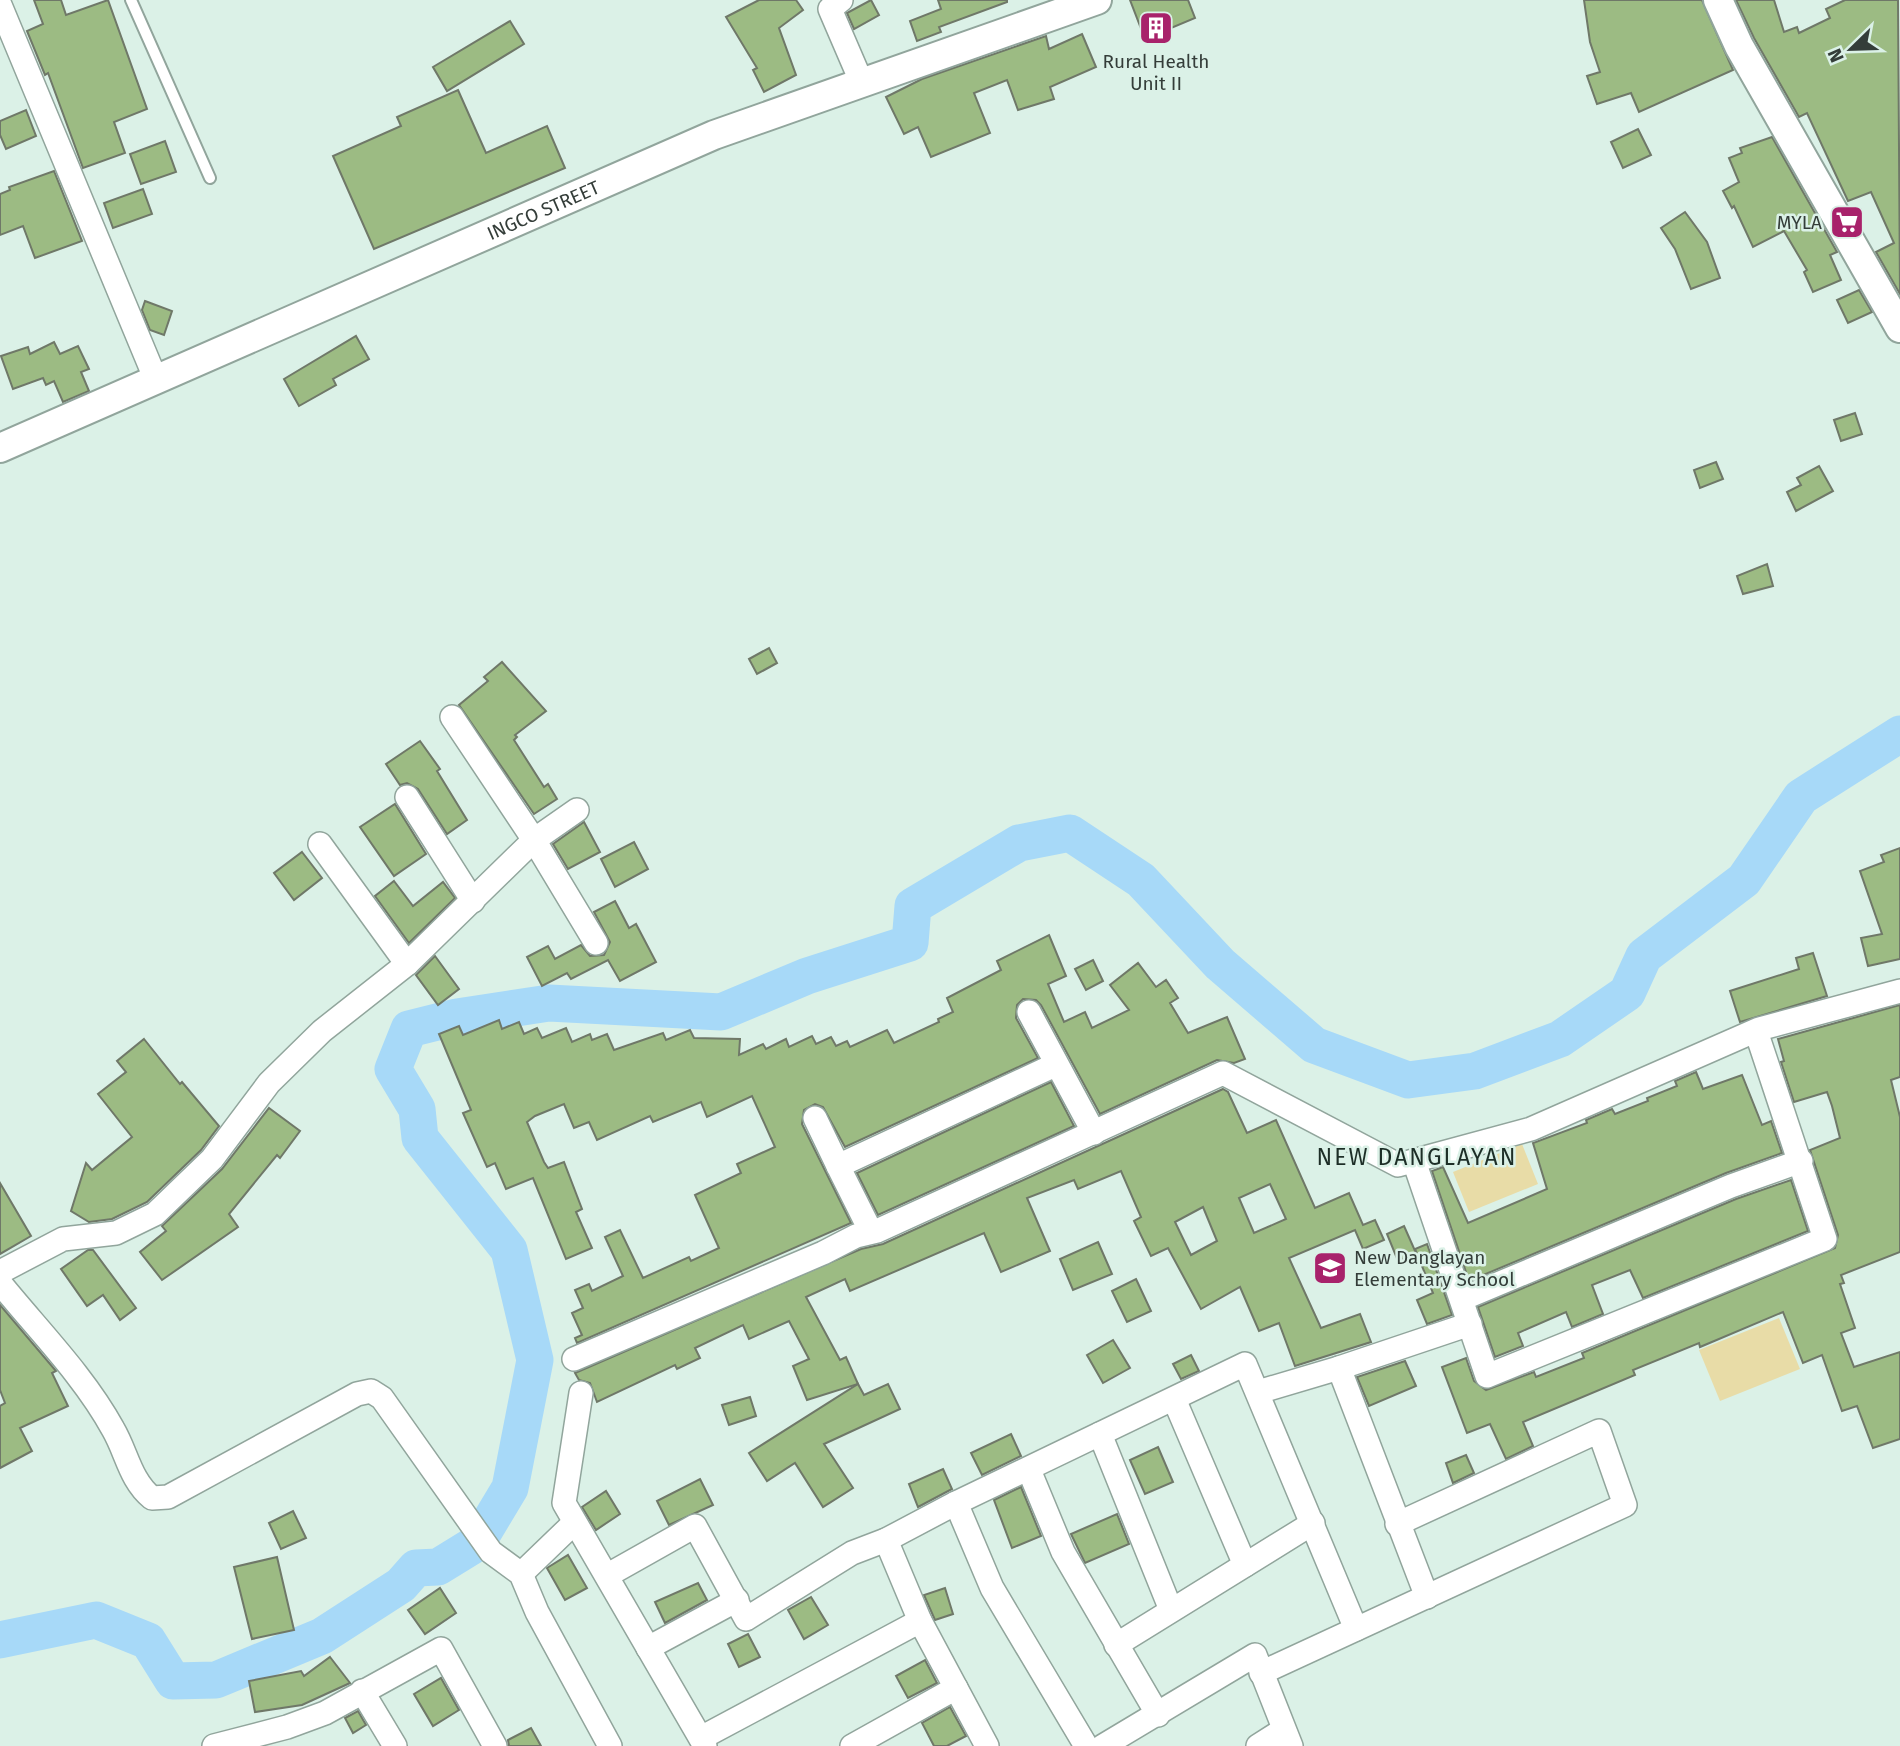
<svg xmlns="http://www.w3.org/2000/svg" width="1900" height="1746" font-family="'Fira Sans',sans-serif">
	<style>
		.green { fill: #e8dca7 }
		.lines { fill: none; stroke-linecap: round; stroke-linejoin: round }
		.river { stroke: #a7d9f8; stroke-width: 37 }
		.building { fill: #9cbb83; stroke: #6f7868; stroke-width: 2; fill-rule: evenodd }
		.service-casing { stroke: #91a59c; stroke-width: 14 }
		.minor-casing { stroke: #91a59c; stroke-width: 26 }
		.tertiary-casing { stroke: #91a59c; stroke-width: 32 }
		.service { stroke: #fff; stroke-width: 10 }
		.minor { stroke: #fff; stroke-width: 23 }
		.tertiary { stroke: #fff; stroke-width: 28 }
		.labels { text-anchor: middle; stroke-width: 5; stroke-linejoin: round; paint-order: stroke }
		.poi-label { font-size: 19px; fill: #343d39; stroke: #dbf1e7 }
		.street-label { font-size: 19px; fill: #343d39; stroke: #dbf1e7 }
		.quarter-label { font-size: 23px; letter-spacing: 2px; fill: #1d2e27; stroke: #dbf1e7 }
	</style>
	<rect width="100%" height="100%" fill="#dbf1e7"/>
	<g class="green">
		<path d="M1522,1144L1538,1184L1469,1212L1453,1172Z"/>
		<path d="M1779,1318L1800,1369L1720,1401L1699,1350Z"/>
	</g>
	<g class="lines">
		<path class="river" d="M0,1640L96,1620L148,1641L173,1681L216,1680L322,1636L401,1585L416,1568L438,1567L477,1543L510,1488L535,1360L509,1250L420,1138L417,1109L393,1069L409,1029L457,1017L549,1003L721,1012L807,976L910,943L913,906L1019,843L1070,833L1141,880L1220,964L1314,1045L1408,1080L1475,1071L1560,1039L1627,993L1644,956L1744,880L1801,797L1900,734"/>
	</g>
	<g class="building">
		<path d="M34,0H61L66,15L108,0L147,109L114,122L125,153L83,168L48,73L45,75L27,31L43,24Z"/>
		<path d="M759,0H796L803,10L779,28L796,75L764,92L753,70L757,68L726,17Z"/>
		<path d="M871,0L879,15L854,29L847,13Z"/>
		<path d="M938,0H1007V2L939,27L941,32L917,41L910,21L941,9Z"/>
		<path d="M1130,0H1188L1195,18L1145,39Z"/>
		<path d="M1584,0H1702L1733,70L1639,112L1631,93L1597,104L1587,76L1600,72L1590,42Z"/>
		<path d="M1736,0H1774L1784,32L1797,27L1799,33L1830,18L1826,9L1845,0H1898L1900,294L1876,252L1894,243L1871,192L1848,201L1807,113L1799,117L1754,38Z"/>
		<path d="M510,21L524,44L447,91L433,67Z"/>
		<path d="M1082,34L1096,67L1050,87L1054,99L1018,110L1007,80L974,93L990,133L931,157L918,127L904,134L886,97L922,79L1046,36L1049,49Z"/>
		<path d="M458,90L486,153L547,126L565,168L374,249L333,156L401,126L397,117Z"/>
		<path d="M26,110L36,136L6,149L0,135V121Z"/>
		<path d="M1638,129L1651,155L1623,168L1611,142Z"/>
		<path d="M1772,137L1837,252L1830,255L1841,280L1813,292L1804,272L1807,270L1784,231L1753,247L1734,206L1732,208L1723,191L1739,182L1729,158L1742,153L1740,148Z"/>
		<path d="M165,141L176,172L141,184L130,154Z"/>
		<path d="M54,171L82,241L35,258L23,226L0,235V194L10,190L9,187Z"/>
		<path d="M143,189L152,214L113,228L104,203Z"/>
		<path d="M1685,212L1707,242L1720,278L1691,289L1675,249L1661,228Z"/>
		<path d="M1859,290L1872,312L1848,323L1837,300Z"/>
		<path d="M145,301L172,311L164,335L150,330L142,310Z"/>
		<path d="M356,336L369,359L333,379L336,385L299,406L284,379Z"/>
		<path d="M54,342L60,354L78,346L89,369L81,372L89,391L63,402L54,381L46,385L43,378L13,389L1,356L28,347L30,354Z"/>
		<path d="M1855,413L1862,434L1841,441L1834,420Z"/>
		<path d="M1716,462L1723,479L1700,488L1694,470Z"/>
		<path d="M1819,466L1833,491L1796,511L1787,492L1801,485L1797,478Z"/>
		<path d="M1767,564L1773,586L1743,594L1737,576Z"/>
		<path d="M769,648L777,663L757,674L749,659Z"/>
		<path d="M502,662L546,711L515,735L517,737L514,740L544,787L548,784L557,799L534,814L459,705L488,681L484,677Z"/>
		<path d="M420,741L440,769L437,771L467,820L447,834L418,789L407,783L400,785L386,764Z"/>
		<path d="M395,804L426,854L394,876L360,827Z"/>
		<path d="M584,822L600,852L568,869L553,844Z"/>
		<path d="M634,842L648,869L615,887L601,859Z"/>
		<path d="M1900,848V959L1868,966L1861,938L1882,934L1860,871L1884,862L1881,855Z"/>
		<path d="M302,852L322,878L294,900L274,873Z"/>
		<path d="M394,881L413,906L443,882L455,898L409,943L375,896Z"/>
		<path d="M615,901L629,928L636,924L656,962L620,981L608,960L571,979L567,973L542,986L527,957L548,946L555,959L581,945L590,956L604,955L610,942L594,912Z"/>
		<path d="M1049,935L1066,976L1048,984L1064,1022L1085,1012L1092,1028L1129,1010L1110,985L1138,963L1156,987L1166,980L1178,998L1170,1003L1188,1033L1227,1017L1245,1059L1234,1063L1217,1060L1100,1114L1041,1005L1036,1000L1023,999L1017,1005L1016,1018L1038,1058L845,1147L823,1107L815,1104L804,1110L802,1124L851,1223L577,1343L575,1338L582,1335L572,1313L583,1308L575,1290L589,1284L592,1291L623,1276L605,1237L620,1230L643,1278L689,1257L691,1261L719,1248L695,1195L741,1173L737,1164L775,1147L752,1096L707,1117L701,1102L653,1122L650,1116L597,1140L589,1122L574,1128L564,1104L535,1116L527,1122L544,1162L548,1168L564,1162L582,1209L576,1212L592,1248L566,1259L533,1178L506,1189L495,1163L487,1167L463,1113L471,1110L439,1034L459,1026L463,1035L499,1020L502,1029L519,1022L524,1034L537,1028L542,1038L566,1028L572,1042L590,1034L592,1040L607,1034L614,1050L663,1033L666,1040L690,1030L694,1038L740,1039L739,1055L763,1044L766,1049L786,1039L789,1047L812,1036L816,1044L831,1037L836,1046L847,1041L850,1047L887,1030L894,1043L939,1022L938,1019L953,1012L947,998L1001,970L997,961Z"/>
		<path d="M1813,953L1827,996L1740,1022L1730,991L1799,969L1796,958Z"/>
		<path d="M435,956L459,989L438,1005L416,975Z"/>
		<path d="M1093,960L1103,981L1086,990L1075,969Z"/>
		<path d="M1900,1005V1077L1891,1080L1900,1117V1252L1841,1275L1844,1283L1840,1284L1855,1328L1841,1333L1854,1367L1900,1352V1439L1873,1448L1857,1406L1842,1411L1822,1355L1803,1363L1783,1312L1700,1347L1699,1343L1633,1370L1635,1375L1523,1422L1533,1446L1506,1459L1490,1424L1467,1433L1442,1367L1466,1358L1474,1381L1486,1390L1534,1372L1536,1377L1584,1358L1582,1353L1835,1248L1838,1235L1810,1150L1840,1138L1832,1106L1827,1092L1794,1102L1781,1062L1784,1061L1778,1039Z"/>
		<path d="M144,1039L180,1084L182,1082L219,1126L201,1150L147,1202L112,1219L89,1222L71,1211L86,1163L92,1170L132,1137L98,1094L126,1072L117,1061Z"/>
		<path d="M1696,1072L1703,1089L1742,1075L1762,1125L1771,1121L1782,1153L1726,1173L1469,1281L1432,1171L1443,1167L1468,1223L1547,1189L1533,1143L1587,1123L1586,1120L1612,1109L1615,1114L1648,1101L1647,1098L1677,1086L1675,1081Z"/>
		<path d="M1051,1082L1074,1126L878,1215L857,1173Z"/>
		<path d="M1223,1089L1228,1092L1247,1133L1276,1120L1315,1208L1349,1193L1363,1225L1375,1220L1384,1240L1363,1249L1355,1230L1289,1258L1321,1328L1360,1314L1371,1342L1295,1366L1279,1323L1259,1331L1240,1287L1201,1309L1168,1248L1151,1256L1134,1221L1141,1217L1121,1171L1078,1189L1074,1180L1027,1198L1050,1251L1001,1272L984,1233L850,1291L845,1279L806,1297L840,1360L846,1357L858,1384L807,1400L793,1366L809,1359L789,1321L749,1339L743,1325L695,1348L700,1358L677,1369L675,1365L597,1402L590,1383L579,1380L575,1373L861,1249L883,1244ZM1270,1184L1286,1219L1254,1233L1239,1198ZM1203,1207L1217,1241L1191,1255L1175,1222Z"/>
		<path d="M269,1108L300,1131L280,1158L277,1155L229,1214L238,1227L162,1280L140,1252L166,1231L162,1226L222,1169Z"/>
		<path d="M1791,1180L1808,1231L1643,1298L1630,1270L1592,1285L1603,1314L1572,1327L1566,1312L1518,1333L1523,1346L1495,1357L1478,1307L1736,1199Z"/>
		<path d="M0,1183L31,1236L0,1254Z"/>
		<path d="M1404,1226L1416,1253L1398,1261L1387,1234Z"/>
		<path d="M1098,1242L1112,1274L1073,1290L1060,1259Z"/>
		<path d="M1427,1244L1452,1315L1427,1324L1417,1300L1433,1293L1415,1249Z"/>
		<path d="M88,1250H93L136,1308L120,1320L103,1295L87,1306L61,1269Z"/>
		<path d="M1136,1279L1151,1311L1127,1322L1112,1291Z"/>
		<path d="M0,1305L56,1371L52,1373L68,1406L20,1428L32,1451L0,1468V1406L5,1403L0,1390Z"/>
		<path d="M1113,1340L1130,1368L1103,1383L1087,1355Z"/>
		<path d="M1191,1355L1199,1371L1181,1379L1173,1364Z"/>
		<path d="M1405,1361L1416,1386L1369,1406L1357,1377Z"/>
		<path d="M858,1384L864,1395L888,1384L900,1409L824,1444L853,1488L823,1507L795,1463L767,1481L749,1453Z"/>
		<path d="M750,1397L756,1416L729,1425L722,1405Z"/>
		<path d="M1011,1434L1021,1456L982,1475L971,1453Z"/>
		<path d="M1158,1447L1173,1482L1145,1494L1130,1460Z"/>
		<path d="M1466,1455L1474,1473L1453,1483L1446,1463Z"/>
		<path d="M943,1469L952,1489L918,1507L909,1484Z"/>
		<path d="M700,1479L713,1505L669,1525L657,1501Z"/>
		<path d="M1021,1487L1041,1536L1012,1548L994,1500Z"/>
		<path d="M606,1491L620,1514L596,1530L582,1507Z"/>
		<path d="M293,1511L306,1538L281,1549L269,1523Z"/>
		<path d="M1117,1514L1129,1544L1085,1563L1071,1534Z"/>
		<path d="M568,1555L587,1588L565,1600L547,1568Z"/>
		<path d="M277,1557L294,1630L252,1639L234,1567Z"/>
		<path d="M698,1583L707,1600L665,1623L655,1602Z"/>
		<path d="M440,1588L456,1613L425,1634L408,1610Z"/>
		<path d="M945,1588L953,1614L935,1620L924,1595Z"/>
		<path d="M811,1597L828,1625L804,1639L788,1610Z"/>
		<path d="M748,1634L760,1657L739,1667L728,1644Z"/>
		<path d="M330,1657L350,1683L302,1705L255,1712L249,1681L301,1671L304,1676Z"/>
		<path d="M925,1660L937,1683L908,1698L896,1676Z"/>
		<path d="M441,1678L459,1710L433,1726L414,1694Z"/>
		<path d="M950,1707L966,1736L947,1746H934L922,1723Z"/>
		<path d="M358,1711L366,1725L353,1733L345,1718Z"/>
		<path d="M531,1728L541,1746H509L508,1740Z"/>
	</g>
	<g class="lines">
		<g class="service-casing">
			<path id="service" d="M131,0L210,178"/>
		</g>
		<g class="minor-casing">
			<g id="minor">
				<path d="M841,0L830,9L861,81"/>
				<path d="M0,5L156,380"/>
				<path d="M452,717L534,840L596,943"/>
				<path d="M407,797L473,901"/>
				<path d="M320,844L407,964"/>
				<path d="M1029,1012L1094,1133"/>
				<path d="M815,1118L838,1166L1055,1065"/>
				<path d="M1414,1161L1487,1376L1825,1239L1756,1031"/>
				<path d="M838,1166L870,1230"/>
				<path d="M0,1272L63,1239L116,1233L155,1214L212,1159L269,1083L322,1031L407,964L534,840L577,810"/>
				<path d="M0,1283C38,1330 84,1376 113,1429C127,1453 130,1480 152,1498L168,1497L357,1394L371,1391L382,1398L491,1552L521,1574L537,1612L610,1746"/>
				<path d="M1462,1299L1731,1186L1801,1161"/>
				<path d="M574,1359L823,1253L856,1236L877,1231L1223,1073L1398,1165L1531,1129L1759,1029L1900,991"/>
				<path d="M1339,1368L1427,1597"/>
				<path d="M1258,1392L1339,1368L1470,1324"/>
				<path d="M581,1393L564,1503L705,1746"/>
				<path d="M1174,1399L1245,1565"/>
				<path d="M1100,1434L1171,1610"/>
				<path d="M1029,1470L1063,1552L1158,1715"/>
				<path d="M956,1503L992,1588L1086,1746"/>
				<path d="M886,1540L920,1621L987,1746"/>
				<path d="M521,1574L573,1524"/>
				<path d="M608,1575L695,1526L746,1619L852,1553L886,1540L956,1503L1245,1364L1356,1629"/>
				<path d="M1116,1645L1313,1523"/>
				<path d="M648,1648L737,1600"/>
				<path d="M1261,1673L1625,1505L1599,1431L1397,1524"/>
				<path d="M362,1691L395,1746"/>
				<path d="M701,1738L920,1621"/>
				<path d="M214,1746L287,1727L325,1713L441,1649L495,1746"/>
				<path d="M852,1746L956,1688"/>
				<path d="M1103,1746L1255,1655L1291,1746"/>
				<path d="M1258,1746L1283,1730"/>
			</g>
		</g>
		<g class="tertiary-casing">
			<g id="tertiary">
				<path d="M1718,0L1739,46L1900,328"/>
				<path id="s1" d="M0,448L714,135L1097,0"/>
			</g>
		</g>
		<use href="#service" class="service"/>
		<use href="#minor" class="minor"/>
		<use href="#tertiary" class="tertiary"/>
	</g>
	<defs>
		<g id="building-square" transform="scale(1.75)"><rect x="-9" y="-9" width="18" height="18" rx="4" fill="#a8226b" stroke="#dbf1e7"/><path d="M-4-6H4V6H1V3H-1V6H-4ZM-2.5-4.3h1.7v1.8h-1.7ZM.8-4.3h1.7v1.8H.8ZM-2.5-1h1.7V.8h-1.7ZM.8-1h1.7V.8H.8Z" fill="#fff"/></g>
		<g id="supermarket-square" transform="scale(1.75)"><rect x="-9" y="-9" width="18" height="18" rx="4" fill="#a8226b" stroke="#dbf1e7"/><path d="M-6-5.5h2.5l.6 2H6L4.5 2H-2.5L-4.4-4H-6ZM-1.5 3.2a1.3 1.3 0 1 0 .1 0ZM3 3.2a1.3 1.3 0 1 0 .1 0Z" fill="#fff"/></g>
		<g id="school-square" transform="scale(1.75)"><rect x="-9" y="-9" width="18" height="18" rx="4" fill="#a8226b" stroke="#dbf1e7"/><path d="M0-5L7-2L0 1L-7-2ZM-4 1L0 2.5L4 1V4Q0 6-4 4Z" fill="#fff"/></g>
	</defs>
	<g fill-rule="evenodd">
		<use href="#building-square" x="1156" y="28"/>
		<use href="#supermarket-square" x="1847" y="222"/>
		<use href="#school-square" x="1330" y="1268"/>
	</g>
	<g class="labels">
		<g class="poi-label">
			<text x="1156" y="68">Rural Health<tspan x="1156" dy="22">Unit II</tspan></text>
			<text x="1822" y="229" text-anchor="end">MYLA</text>
			<text x="1354" y="1264" text-anchor="start">New Danglayan<tspan x="1354" dy="22">Elementary School</tspan></text>
		</g>
		<g class="street-label">
			<text dy="7" stroke="none"><textPath href="#s1" startOffset="593">INGCO STREET</textPath></text>
		</g>
		<g class="quarter-label">
			<text x="1417" y="1165">NEW DANGLAYAN</text>
		</g>
	</g>
	<g transform="translate(1851 49) rotate(247)" stroke="#dbf1e7" stroke-width="5" paint-order="stroke">
	<path d="M0-5L12 26L0 18L-12 26Z" fill="#343d39"/>
	<text y="-10" font-size="19" font-weight="bold" text-anchor="middle" fill="#343d39">N</text>
	</g>
</svg>
